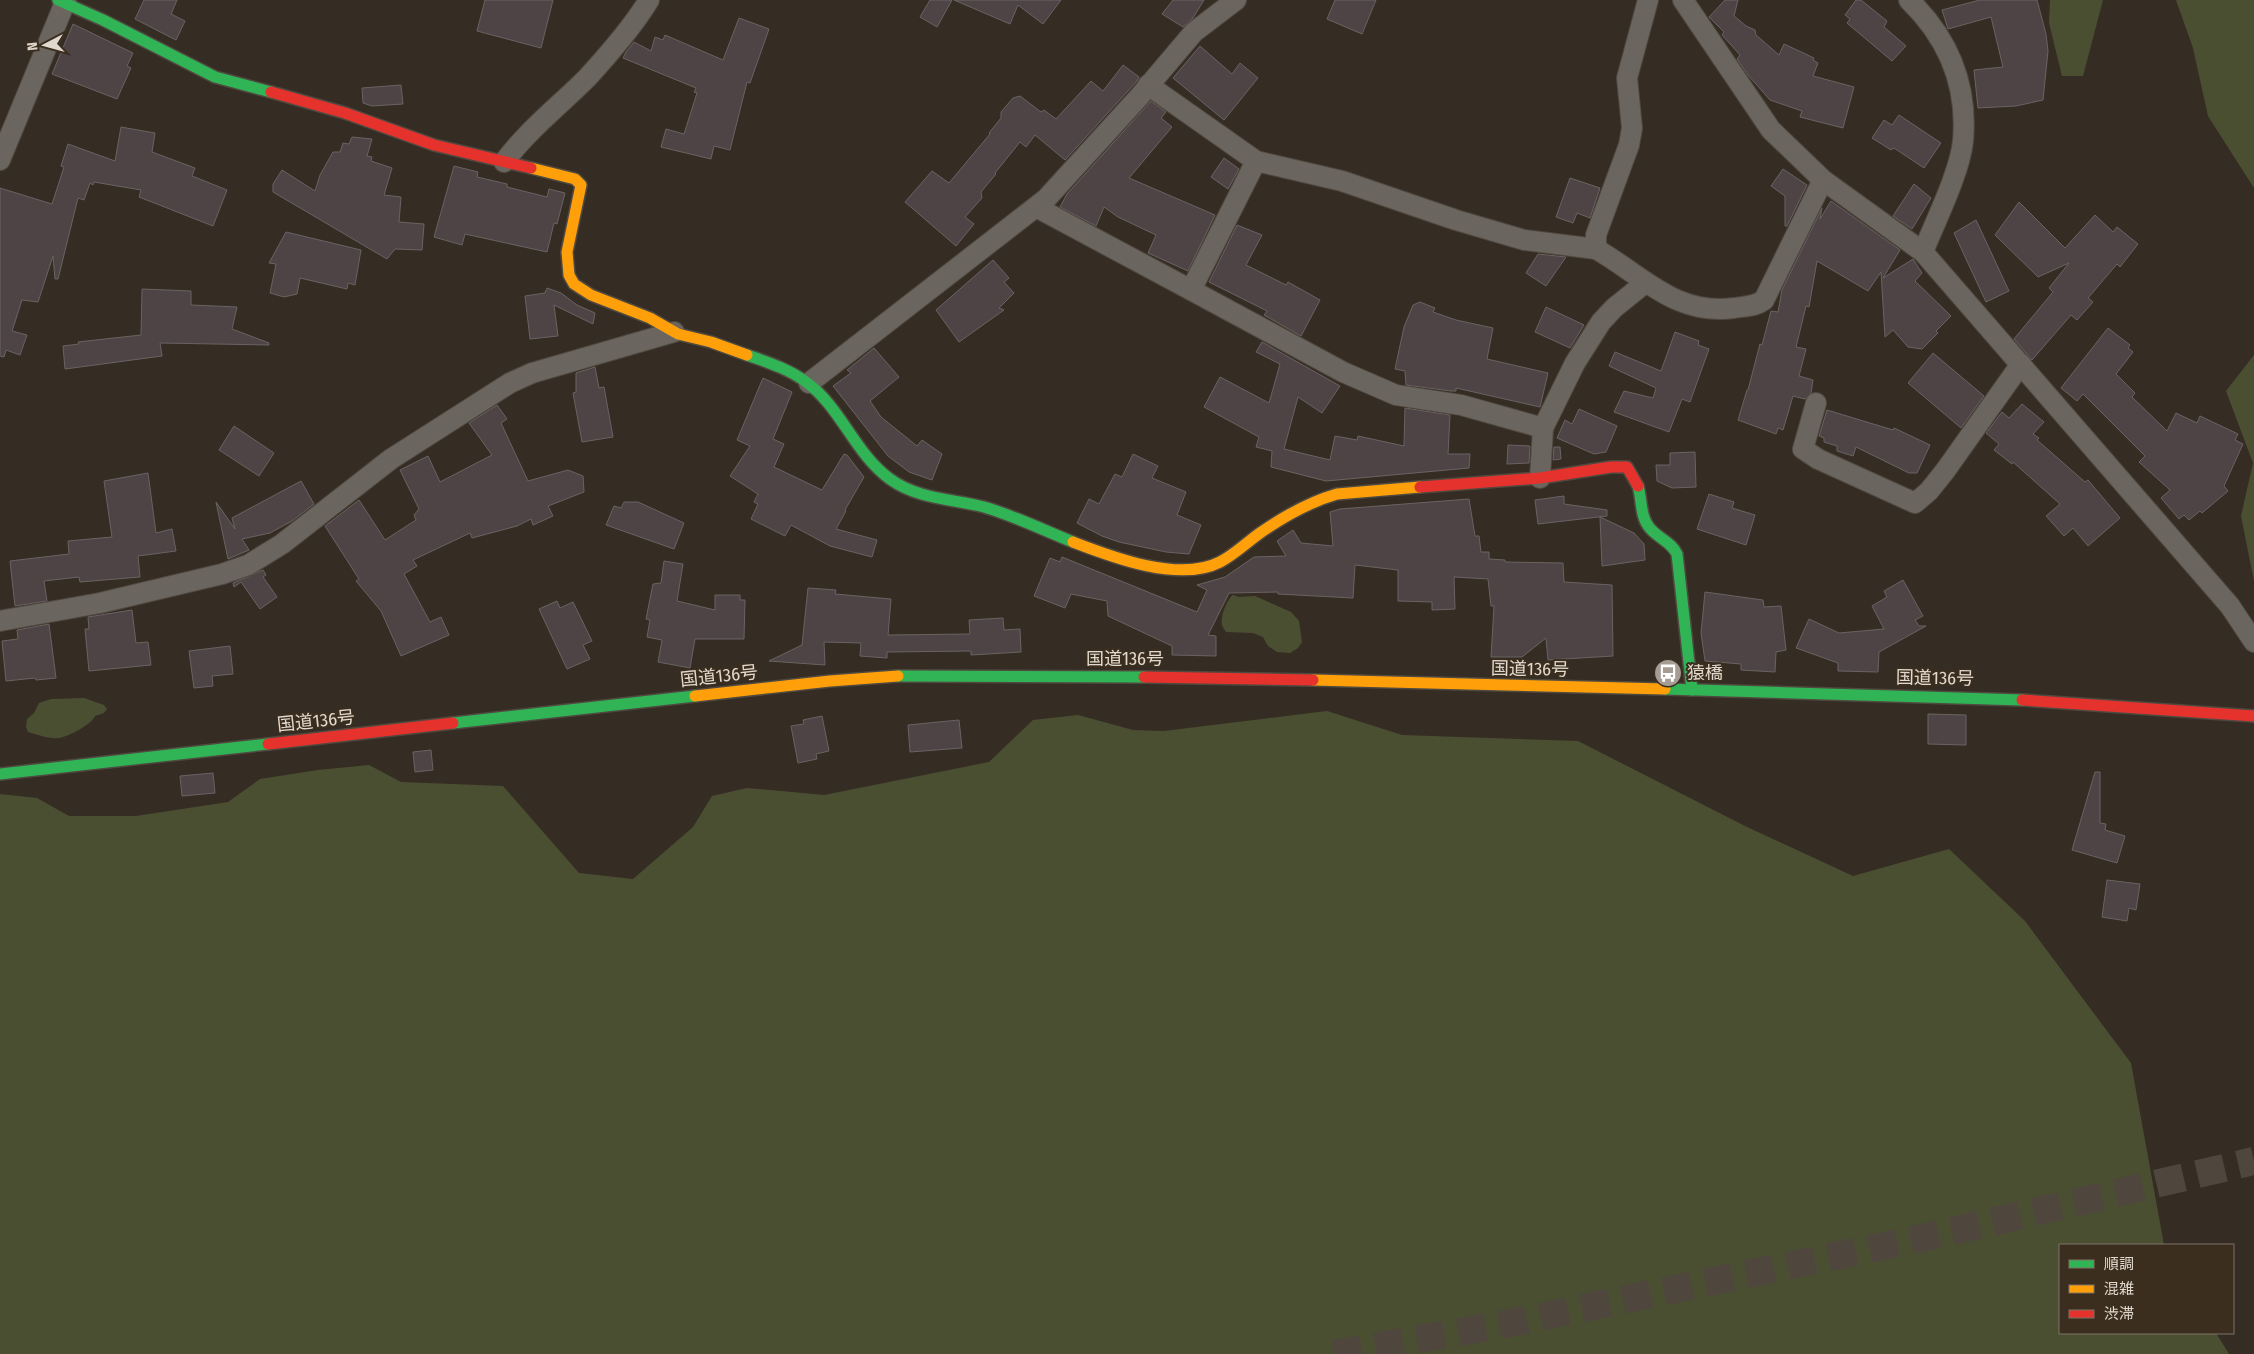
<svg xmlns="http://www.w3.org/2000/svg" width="2254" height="1354" font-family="'Fira Sans Condensed','Noto Sans JP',sans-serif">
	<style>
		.green { fill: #4b4f32 }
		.building { fill: #4e4446; stroke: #6a6362 }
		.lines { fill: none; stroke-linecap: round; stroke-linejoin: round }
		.highway-tunnel { stroke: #4f473e; stroke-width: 28; stroke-dasharray: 28 14; stroke-linecap: butt }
		.street-casing { stroke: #4f4940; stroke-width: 22 }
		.fast-casing { stroke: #4f4940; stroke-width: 14 }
		.slow-casing { stroke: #4f4940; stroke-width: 14 }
		.jam-casing { stroke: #4f4940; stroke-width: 14 }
		.street { stroke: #6b655f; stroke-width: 20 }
		.fast { stroke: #30b455; stroke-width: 11 }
		.slow { stroke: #ff9f0a; stroke-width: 11 }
		.jam { stroke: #e5322d; stroke-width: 11 }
		.labels { text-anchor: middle; stroke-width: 4; stroke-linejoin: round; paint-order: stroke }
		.street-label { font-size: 18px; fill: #e1d9cf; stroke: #3b2e1e }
		.poi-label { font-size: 18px; fill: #e1d9cf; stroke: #3b2e1e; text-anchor: start }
	</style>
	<rect width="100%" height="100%" fill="#352d24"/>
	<g class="green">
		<path d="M2050,0H2103L2083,76H2062L2049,23Z"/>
		<path d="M2176,0H2254V188L2208,116L2193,48Z"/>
		<path d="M2254,355V581L2241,516L2253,463L2226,391Z"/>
		<path d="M1233,595L1239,597L1255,596L1291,612L1299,621L1302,642L1298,648L1290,653L1277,652L1268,646L1263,637L1253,633L1226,632C1225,630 1223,628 1222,625C1220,617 1227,599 1233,595Z"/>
		<path d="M84,698L104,705L107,709L104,713L95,716C92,724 68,737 59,738C49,739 38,735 28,732L26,727L27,719L34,713L39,703L51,699Z"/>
		<path d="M1327,711L1402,735L1578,741L1745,826L1853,876L1949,849L2025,921L2131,1063L2164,1245H2060V1333H2216L2229,1354H0V794L37,798L69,816H136L228,802L260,779L318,770L369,765L401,782L503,786L579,873L633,879L693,827L712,796L747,788L824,795L989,762L1033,720L1078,715L1133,730L1164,731Z"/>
	</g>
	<g class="building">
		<path d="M144,0H177L171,14L185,21L176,40L135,19Z"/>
		<path d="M485,0H553L541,48L477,31Z"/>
		<path d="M930,0H952L937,27L920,17Z"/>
		<path d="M954,0H1061L1043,24L1018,5L1010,24Z"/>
		<path d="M1173,0H1204L1193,18L1183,27L1162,14Z"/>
		<path d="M1335,0H1376L1362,34L1327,19Z"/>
		<path d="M1725,0H1738L1734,16L1746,26L1755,30L1756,35L1779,55L1784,44L1814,58L1813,60L1818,63L1813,76L1854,87L1843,128L1800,117L1802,111L1770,100L1748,75L1737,59L1740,55L1722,35L1724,32L1709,17Z"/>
		<path d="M1856,0H1861L1887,21L1884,27L1906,46L1892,61L1847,23L1850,19L1845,15Z"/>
		<path d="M1980,0H2037L2046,34L2048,51L2043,100L2016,106L1978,108L1974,70L2003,67L1991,17L1948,29L1942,10Z"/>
		<path d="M739,18L769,29L750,83L747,82L730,150L714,146L711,159L661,147L666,129L684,134L697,93L694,92L696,88L623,58L626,52L634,42L651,51L655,37L663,40L665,35L723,60Z"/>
		<path d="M73,24L133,53L127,66L131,68L117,99L52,74Z"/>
		<path d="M1200,46L1232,74L1240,63L1258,78L1224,120L1173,78Z"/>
		<path d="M1123,65L1139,77L1137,81L1065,160L1035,135L1026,147L1020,142L995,173L996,174L981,192L982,198L965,217L974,224L956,246L905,202L932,171L949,183L990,134L989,133L1001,118V112L1013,98L1020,96L1041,112L1044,110L1056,119L1091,81L1103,91Z"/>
		<path d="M401,85L403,104L372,106L363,103L362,88Z"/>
		<path d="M1151,101L1166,112L1161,118L1172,127L1129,178L1215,215L1188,271L1148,253L1156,235L1118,217L1104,207L1096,226L1060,207L1067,194Z"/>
		<path d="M1899,115L1941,143L1924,168L1894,148L1891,150L1872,138L1884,120L1892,125Z"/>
		<path d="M121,127L155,133L152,152L195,168L192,176L227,190L213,226L139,197L141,190L94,182L93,185L90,183L84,200L78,198L58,279H55L53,256L38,302L22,300L12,331L27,335L20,355L6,350L4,357L0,356V188L52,204L64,167L61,166L68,144L115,161Z"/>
		<path d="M352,137L372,139L367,156L372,157L371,161L392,168L384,195L401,197L399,222L424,224L422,250L395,249L387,259L273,192V184L282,170L315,191L320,175L333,152H340L343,143L349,144Z"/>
		<path d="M1224,158L1239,169L1228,189L1211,177Z"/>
		<path d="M454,166L478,172L477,177L507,184V187L547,197L549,189L565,193L557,224L554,223L547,252L465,234L462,245L434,237Z"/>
		<path d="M1783,169L1807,185L1787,226H1785V196L1771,186Z"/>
		<path d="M1570,178L1600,188L1590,218L1577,213L1573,223L1556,217Z"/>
		<path d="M1914,184L1931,198L1912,229L1893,216Z"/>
		<path d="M1831,201L1900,250L1883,278L1913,259L1922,273L1915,281L1951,316L1936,331L1938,333L1922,349L1908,347L1893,330L1885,337L1881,272L1868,291L1817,261L1809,307L1806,306L1796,347L1806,349L1799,376L1813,380L1811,393L1805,399L1793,396L1783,430L1778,428L1776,434L1738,420L1747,390H1748L1760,344L1762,345L1771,311L1778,312L1782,290L1822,208L1820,219Z"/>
		<path d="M2019,202L2065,248L2095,215L2113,232L2117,227L2138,244L2120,267L2117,264L2088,298L2093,302L2077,320L2071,315L2032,360L2014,339L2053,292L2049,288L2069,263L2038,277L1995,235Z"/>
		<path d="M1976,220L2009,291L1986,302L1954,233Z"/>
		<path d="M1237,225L1262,235L1246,265L1286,285L1288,282L1320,300L1301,336L1264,315L1267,311L1209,282Z"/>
		<path d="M286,232L361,250L355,285L348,283L347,289L300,278L297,294L284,297L270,293L276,264L269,263Z"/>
		<path d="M1538,254L1566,257L1546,286L1526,273Z"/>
		<path d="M993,260L1009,278L1004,282L1014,293L999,308L1004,310L959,342L936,310Z"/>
		<path d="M547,288L561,293L577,305L595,313L593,324L554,305L558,336L530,339L525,296L545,293Z"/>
		<path d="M142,289L191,291V305L237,307L232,329L269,343V345L160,343L162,356L65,369L63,346L79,344L78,342L141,335Z"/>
		<path d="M1420,302L1435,308L1433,312L1456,320L1493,328L1487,359L1548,373L1540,407L1456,388V391H1451L1406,385L1405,371L1395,369L1404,327L1413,305Z"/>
		<path d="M1546,307L1584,325L1570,348L1535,332Z"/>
		<path d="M2108,328L2130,345L2128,348L2133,352L2116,374L2135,393L2132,397L2167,431L2176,413L2197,423L2200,416L2238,434L2235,440L2243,444L2224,486L2228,491L2202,513L2200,511L2189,520L2184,515L2179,519L2161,498L2170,490L2139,462L2145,456L2083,394L2077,401L2061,388Z"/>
		<path d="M1675,332L1699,341L1698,345L1709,349L1690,402L1682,399L1669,432L1614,412L1624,391L1653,398L1656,388L1609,366L1615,352L1661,371Z"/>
		<path d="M1262,342L1340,386L1322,413L1298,397L1284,449L1330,460L1335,436L1357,440L1358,436L1404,446L1405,408L1450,415L1448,454H1470L1469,468L1326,481L1271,467L1272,451L1256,447L1259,437L1204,407L1220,377L1269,403L1280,364L1256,352Z"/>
		<path d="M874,348L899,377L870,401L881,417L917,446L922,440L942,454L932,480L909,472L888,456L833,386L851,373L847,370Z"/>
		<path d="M1933,353L1984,396L1961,428L1908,383Z"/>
		<path d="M595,367L599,388L604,387L613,437L582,442L573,393L576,392V373Z"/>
		<path d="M763,378L792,392L773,439L784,444L774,467L822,490L844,454L847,455L864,477L845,510L846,511L836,529L877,540L872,557L830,546L791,525L785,536L751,519L758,504L754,502L758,494L730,476L750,446L737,440Z"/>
		<path d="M2022,404L2044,422L2033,434L2039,438L2037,440L2085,482L2088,480L2120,518L2088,546L2073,528L2064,536L2046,516L2060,504L2013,462L2012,464L1994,450L1999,444L1986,433L2002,412L2009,418Z"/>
		<path d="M497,405L507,419L501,423L528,481L568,470L583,476L584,492L548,506L553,516L533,525L531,519L517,526L472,538L470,533L413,560L417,566L404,574L430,622L441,617L449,635L401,656L381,611L356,581L359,579L325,526L359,500L385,540L416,520L414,515L419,509L400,470L428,456L440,482L492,455L469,423Z"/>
		<path d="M1579,409L1617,426L1606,452L1594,454L1557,438L1565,420L1572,424Z"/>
		<path d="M1827,410L1893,430L1894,428L1930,445L1917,473H1909L1856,447L1853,456L1837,451V446L1824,442V438L1819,436Z"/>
		<path d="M234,426L274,453L259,476L219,450Z"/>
		<path d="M1508,445L1530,446L1529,463L1507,464Z"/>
		<path d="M1554,447H1560L1561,459L1553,460Z"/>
		<path d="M1695,452L1696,487L1672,488L1657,481L1656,465H1670V453Z"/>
		<path d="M1133,454L1158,466L1152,478L1186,492L1177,515L1201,525L1189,554L1166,552L1119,542L1102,536L1077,523L1089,499L1099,504L1115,474L1122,477Z"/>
		<path d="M148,473L156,533L172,529L176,551L138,556L140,577L80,582L79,577L44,581L47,601L15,606L10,561L69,554L68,541L112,537L104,481Z"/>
		<path d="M301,481L314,504L292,521L270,533L242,539L249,550L228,559L216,502L235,529L232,518Z"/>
		<path d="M1709,494L1734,502L1732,508L1755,515L1746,545L1697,529Z"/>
		<path d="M1564,496V504L1607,510V516L1538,524L1535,500Z"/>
		<path d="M1469,499L1475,536H1479L1481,552H1489V559L1505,560V562L1563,563L1564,582L1612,585L1613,656L1548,660L1546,638L1522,657H1491L1494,606H1491L1488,579L1454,577L1455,609L1432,610V602L1398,601V570L1355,565L1353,598L1278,594V592L1229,593L1208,635L1216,636V656L1172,655V646L1108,616L1107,601L1071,594L1065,608L1034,596L1050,558L1060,562L1062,557L1197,612L1207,590L1197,585L1225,577L1254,557L1286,556L1277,541L1293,530L1301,543L1333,546L1330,512L1340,509Z"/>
		<path d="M624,502H638L684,523L674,549L606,525L614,506L621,508Z"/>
		<path d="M1600,517L1634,533L1644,544L1645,560L1602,566Z"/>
		<path d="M664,561L683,564L677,601L715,610V595H740V600H745L744,639H695L690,668L658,662L662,640L647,637L650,620L646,619L653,584L661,583Z"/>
		<path d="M263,570L266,575L263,577L277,597L260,609L241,582L234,587L233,583Z"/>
		<path d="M1903,580L1923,616L1915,620L1919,626H1926L1879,652L1878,672L1838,671V663L1796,648L1809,619L1839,633L1884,629L1872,606L1887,597L1884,591Z"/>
		<path d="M808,588L836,590L835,594L891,599L888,635L970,634L969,620L1003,618L1004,630L1020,629L1021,652L971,655V651L887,652V658L860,656L861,643L824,642L825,665L769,661L802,645Z"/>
		<path d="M1705,592L1763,600L1764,607L1781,606L1786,650L1776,652L1775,672L1741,670V664L1705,661L1701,633Z"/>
		<path d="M557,601L560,608L573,602L592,641L583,645L590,659L567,669L539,609Z"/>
		<path d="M132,610L136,643L148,642L151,665L89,671L85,629H89L88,617Z"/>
		<path d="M49,624L56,678L36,680L35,678L6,681L2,641L18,639L17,630Z"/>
		<path d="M230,646L233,674L212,676L213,686L194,688L189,651Z"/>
		<path d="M1928,714L1966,715V745L1928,744Z"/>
		<path d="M822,716L829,751L816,754L817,759L798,763L791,726L804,724L803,720Z"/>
		<path d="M959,720L962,748L910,752L908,725Z"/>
		<path d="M431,750L433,770L415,772L413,752Z"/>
		<path d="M2095,772H2100V823L2106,824L2105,830L2125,836L2117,863L2072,850Z"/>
		<path d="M213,773L215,793L182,796L180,776Z"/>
		<path d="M2107,880L2140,884L2136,910L2129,908L2127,921L2102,917Z"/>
	</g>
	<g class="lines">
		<path class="highway-tunnel" d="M1334,1354L1505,1324L1922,1238L2254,1161"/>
		<g class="street-casing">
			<g id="street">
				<path d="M1648,0L1627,78L1632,128L1629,145L1596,235V249C1642,275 1675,316 1734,308C1745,306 1755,307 1764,300L1823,180"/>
				<path d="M1683,0L1771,130L1823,180L1923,252L2230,606L2254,642"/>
				<path d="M1909,0C1949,39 1968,85 1963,141C1960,172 1935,222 1923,252"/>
				<path d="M1148,85L1256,161L1342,181L1456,220L1524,240L1596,249"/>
				<path d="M0,160L66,0"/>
				<path d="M1256,161L1191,290L1343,372L1396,395L1461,405L1543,428"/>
				<path d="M504,162C528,130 559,106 587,78C609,54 632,28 649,0"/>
				<path d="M1036,207L1191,290"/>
				<path d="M809,383L1046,199L1139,97L1194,32L1236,0"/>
				<path d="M1816,403L1803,449L1818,459L1915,503L1929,491L1945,471L2021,364"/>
				<path d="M1540,478L1543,428L1575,363L1601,322L1614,308L1645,283"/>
				<path d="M0,621L100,603L222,574L248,565L282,544L391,459L510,383L532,373L674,332"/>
			</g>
		</g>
		<g class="fast-casing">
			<g id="fast">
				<path d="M58,0L103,20L215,77L271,92"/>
				<path d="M747,355C767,362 789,369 806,382C841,407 855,454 890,479C917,499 953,499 984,507C1015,516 1043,530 1073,542"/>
				<path d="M1638,486C1642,499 1640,516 1649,527C1657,538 1671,541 1677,554L1692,690"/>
				<path d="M898,676L1144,677"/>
				<path d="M1665,689L2022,700"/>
				<path d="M453,723L695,696"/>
				<path d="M0,774L268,744"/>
			</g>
		</g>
		<g class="slow-casing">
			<g id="slow">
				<path d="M531,168L575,179L581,185L567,252L569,275L574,284L591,295L650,318L678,334L711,342L747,355"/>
				<path d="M1073,542C1112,557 1179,583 1220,562C1234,555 1246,543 1260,533C1283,517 1309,502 1337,494L1420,487"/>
				<path d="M1313,680L1665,689"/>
				<path d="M695,696L830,681L898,676"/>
			</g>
		</g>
		<g class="jam-casing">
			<g id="jam">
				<path d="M271,92L345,113L434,145L531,168"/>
				<path d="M1420,487L1540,478L1611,467H1627L1638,486"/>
				<path d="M1144,677L1313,680"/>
				<path d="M2022,700L2254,716"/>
				<path d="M268,744L453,723"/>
			</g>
		</g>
		<use href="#street" class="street"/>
		<use href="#fast" class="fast"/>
		<use href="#slow" class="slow"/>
		<use href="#jam" class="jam"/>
	</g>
	<defs>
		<g id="bus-disc" transform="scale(1.4375)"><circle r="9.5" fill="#a59d93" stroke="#3b2e1e"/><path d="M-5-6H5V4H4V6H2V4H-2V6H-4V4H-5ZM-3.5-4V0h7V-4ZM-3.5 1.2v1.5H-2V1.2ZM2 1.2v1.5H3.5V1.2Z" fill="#fff"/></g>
	</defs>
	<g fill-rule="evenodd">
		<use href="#bus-disc" x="1668" y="673"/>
	</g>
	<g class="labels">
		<g class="street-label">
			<text x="1125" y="665">国道136号</text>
			<text transform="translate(1530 669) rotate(1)" y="6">国道136号</text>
			<text transform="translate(719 676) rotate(-6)" y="6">国道136号</text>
			<text transform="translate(1935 678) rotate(1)" y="6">国道136号</text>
			<text transform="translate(316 721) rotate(-6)" y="6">国道136号</text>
		</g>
		<g class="poi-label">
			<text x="1687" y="679">猿橋</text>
		</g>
	</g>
	<rect x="2059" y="1244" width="175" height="90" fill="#3b2e1e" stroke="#7d7265"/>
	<rect x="2069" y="1260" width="25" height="8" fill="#30b455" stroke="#7d7265"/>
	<text x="2104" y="1269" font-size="15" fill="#e1d9cf">順調</text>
	<rect x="2069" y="1285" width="25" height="8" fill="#ff9f0a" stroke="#7d7265"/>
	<text x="2104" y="1294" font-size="15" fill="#e1d9cf">混雑</text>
	<rect x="2069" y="1310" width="25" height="8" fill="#e5322d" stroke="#7d7265"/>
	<text x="2104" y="1319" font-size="15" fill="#e1d9cf">渋滞</text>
	<g transform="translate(45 45) rotate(264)" stroke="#3b2e1e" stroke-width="4" paint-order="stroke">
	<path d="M0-4L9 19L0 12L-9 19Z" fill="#e1d9cf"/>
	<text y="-8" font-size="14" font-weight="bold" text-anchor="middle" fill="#e1d9cf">N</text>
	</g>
</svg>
